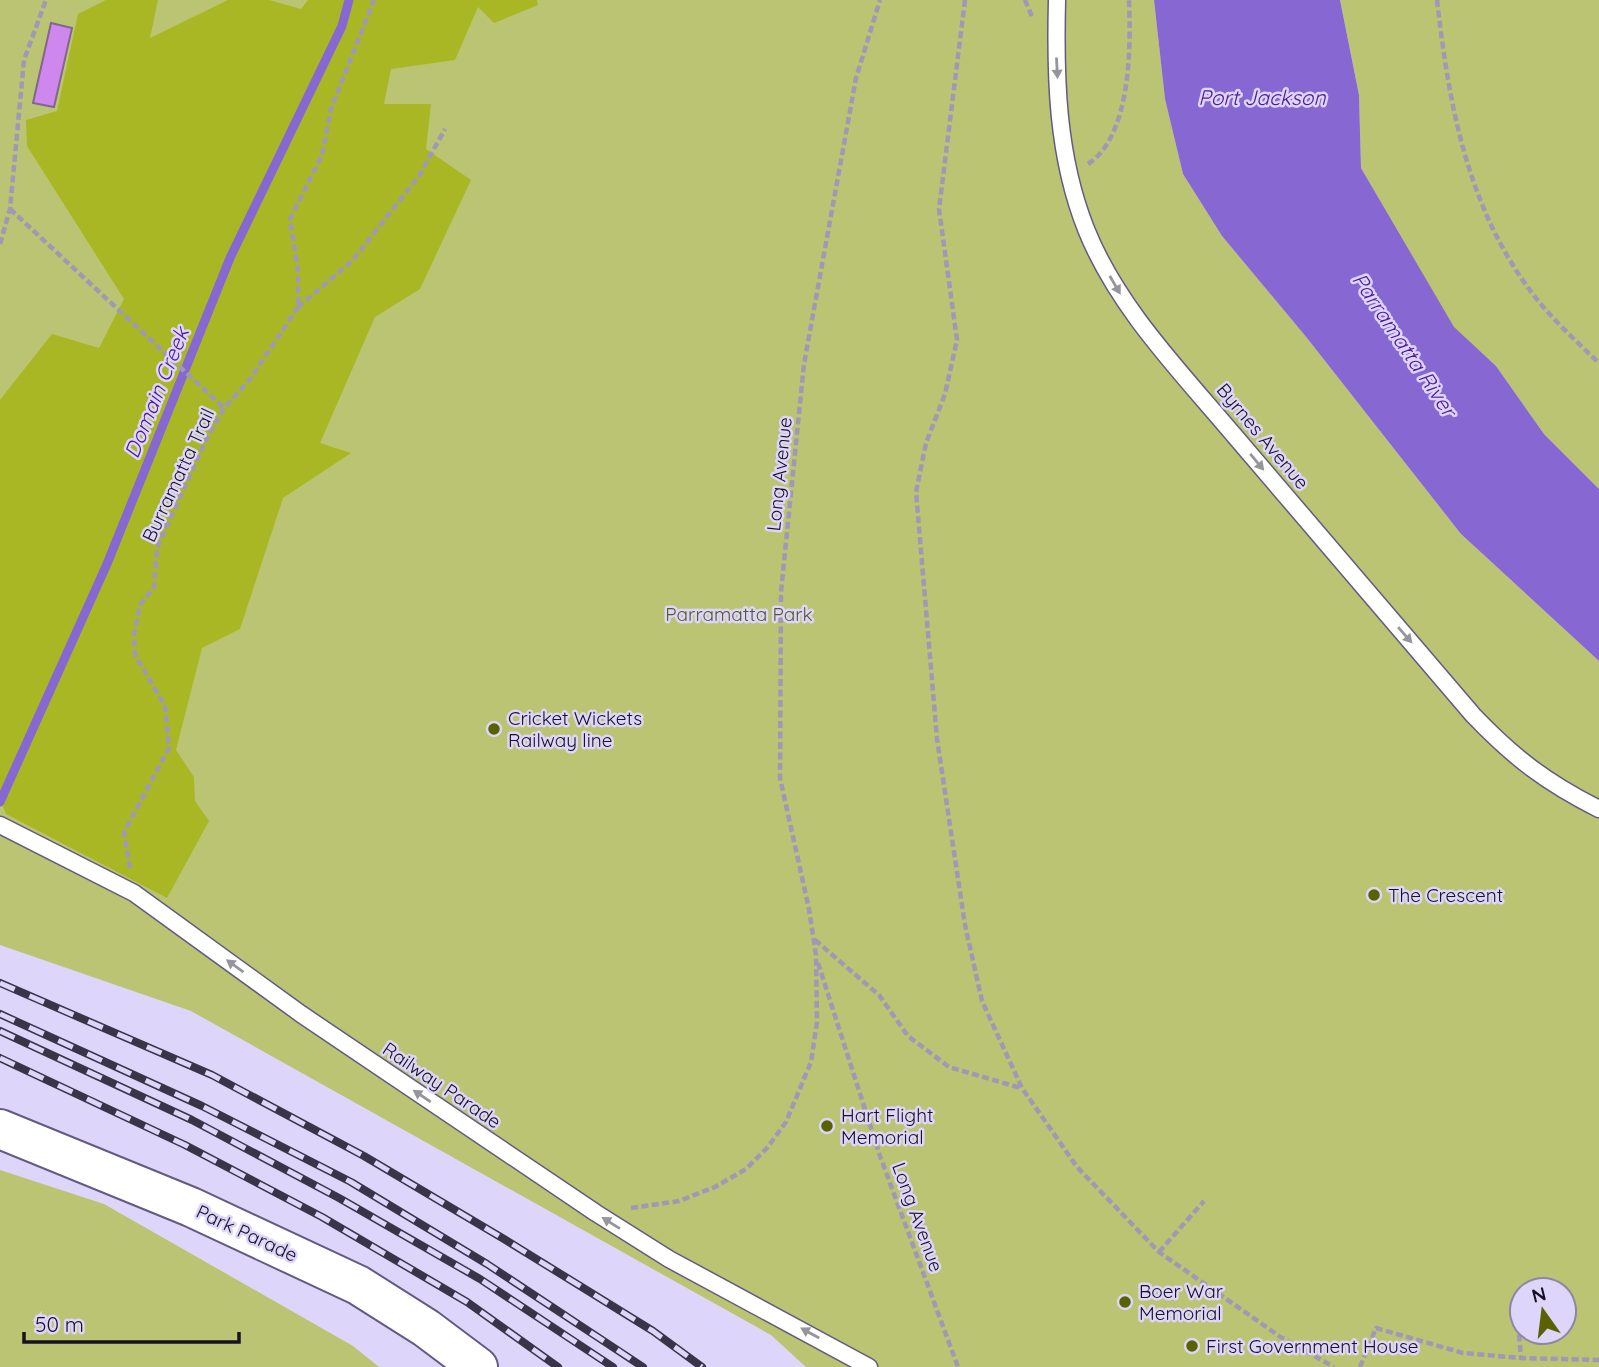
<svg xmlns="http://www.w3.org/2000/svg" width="1599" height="1367" font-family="Quicksand,sans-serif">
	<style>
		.green { fill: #bac473; fill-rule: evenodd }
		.forest { fill: #aab724 }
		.water { fill: #8767d2 }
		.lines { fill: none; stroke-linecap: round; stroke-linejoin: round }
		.stream { stroke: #8767d2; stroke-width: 9 }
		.building { fill: #ce88ed; stroke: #81678d; stroke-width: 2 }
		.service-casing { stroke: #635a82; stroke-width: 19 }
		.tertiary-casing { stroke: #635a82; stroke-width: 42 }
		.path { stroke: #9f98b7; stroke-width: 4.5; stroke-dasharray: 7 3.5; stroke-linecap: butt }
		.service { stroke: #fff; stroke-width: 16 }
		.tertiary { stroke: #fff; stroke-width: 38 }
		.rail-casing { stroke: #393448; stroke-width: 8 }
		.rail { stroke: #ddd5fa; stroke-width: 5; stroke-dasharray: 16; stroke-linecap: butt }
		.oneway { fill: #96949c }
		.poi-dot { fill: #5a6100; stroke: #ddd5fa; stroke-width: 2.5 }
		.labels { text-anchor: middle; stroke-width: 5; stroke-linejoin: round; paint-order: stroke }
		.street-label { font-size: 19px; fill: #161222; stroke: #ddd5fa }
		.park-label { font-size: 19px; fill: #545a25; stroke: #ddd5fa }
		.poi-label { font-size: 19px; fill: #161222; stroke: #ddd5fa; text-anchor: start }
		.water-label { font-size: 21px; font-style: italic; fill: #4f1699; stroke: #ddd5fa }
	</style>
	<rect width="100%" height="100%" fill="#ddd5fa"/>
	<g class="green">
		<path d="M0,0H1154L1165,99L1183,174L1222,236L1307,338L1461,534L1599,661V1367H806L771,1335L191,1011L0,945ZM1522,1290H1564V1332H1522Z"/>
		<path d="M1340,0H1599V489L1544,434L1496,366L1454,328L1361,168L1359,95Z"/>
		<path d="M0,1170L104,1204L353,1346L379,1367H0Z"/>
	</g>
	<path class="forest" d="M106,0H158L150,38L228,0H269L301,9L308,0H537L538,5L494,23L478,7L455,60L391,69L384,104H431L426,149L471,180L420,289L375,317L320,443L351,453L283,498L240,629L202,648L176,750L194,777L195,801L209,821L167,898L6,814L0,799V400L52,334L99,348L124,299L27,146L26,120L57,111L78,14Z"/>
	<path class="water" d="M1154,0H1340L1359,95L1361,168L1454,327L1496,366L1544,434L1599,489V661L1461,534L1307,338L1222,236L1183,174L1165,99Z"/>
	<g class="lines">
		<path class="stream" d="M0,802L107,564L230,258L342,26L349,0"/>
	</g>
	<path class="building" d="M51,23L72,28L54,107L33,103Z"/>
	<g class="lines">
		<g class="service-casing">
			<g id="service">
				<path d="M1057,0C1055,78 1057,156 1086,229C1117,307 1180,371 1233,434C1313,528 1393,622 1473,715C1514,758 1547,783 1599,809"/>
				<path d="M0,825L134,893L301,1014L596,1213L669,1259L869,1367"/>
			</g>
		</g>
		<g class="tertiary-casing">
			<path id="tertiary" d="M0,1129L191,1207L358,1285L426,1328L478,1367"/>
		</g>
		<g class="path">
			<path d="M965,0L939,209L957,340L945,394L926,443L916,492L937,739L965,925L982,1001L1022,1088L1077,1167L1159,1252L1282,1338L1334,1367"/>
			<path d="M1025,0L1033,19"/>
			<path d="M1437,0C1449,105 1467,207 1532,293C1551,318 1576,341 1599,363"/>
			<path d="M1088,164C1131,136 1131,47 1129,0"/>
			<path d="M10,209L224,408"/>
			<path d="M0,244L10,209L24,60L46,0"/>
			<path d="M298,307L352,261L419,176L445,129"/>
			<path d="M130,868L124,832L169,748L165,706L135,655L134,635L140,605L154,587L157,548L205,442L224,408L250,379L298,307V271L290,219L322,155L331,109L374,0"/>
			<path d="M815,940L879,995L908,1036L949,1067L1021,1088"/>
			<path d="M818,963L880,1156L958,1367"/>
			<path d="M631,1208L679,1201L715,1187L746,1169L767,1148L786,1122L811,1062L817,1022L816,955L809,909L780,778L781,592L804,364L856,78L880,0"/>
			<path d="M1159,1252L1204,1201"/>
			<path d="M1518,1324L1521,1358"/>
			<path d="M1360,1367L1376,1328L1463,1353L1521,1358L1599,1360"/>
		</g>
		<use href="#service" class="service"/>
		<use href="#tertiary" class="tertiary"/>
		<g class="rail-casing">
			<g id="rail">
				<path d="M0,983L212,1075L364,1156L504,1239L653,1331L702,1367"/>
				<path d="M0,1014L202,1106L351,1182L487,1264L643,1367"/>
				<path d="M0,1031L192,1120L339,1198L480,1279L613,1367"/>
				<path d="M0,1058L185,1145L322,1217L467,1302L558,1367"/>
			</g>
		</g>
		<use href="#rail" class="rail"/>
	</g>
	<defs><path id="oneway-solid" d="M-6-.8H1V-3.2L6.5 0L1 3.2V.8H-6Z" transform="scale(1.75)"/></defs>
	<g class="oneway">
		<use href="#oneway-solid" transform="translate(1057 68) rotate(87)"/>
		<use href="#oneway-solid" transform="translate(1115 285) rotate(60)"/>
		<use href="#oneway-solid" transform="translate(1257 462) rotate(50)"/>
		<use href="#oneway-solid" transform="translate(1405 635) rotate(49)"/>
		<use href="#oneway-solid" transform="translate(235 966) rotate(-144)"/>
		<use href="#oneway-solid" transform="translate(422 1096) rotate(-146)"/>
		<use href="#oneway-solid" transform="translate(611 1223) rotate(-148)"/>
		<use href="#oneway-solid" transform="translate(810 1333) rotate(-151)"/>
	</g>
	<g class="poi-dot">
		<circle cx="494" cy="729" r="7"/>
		<circle cx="1374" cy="895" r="7"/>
		<circle cx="827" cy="1126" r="7"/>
		<circle cx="1125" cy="1302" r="7"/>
		<circle cx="1192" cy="1346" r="7"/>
	</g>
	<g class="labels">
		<g class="street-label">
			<text transform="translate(1263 436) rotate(50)" y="7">Byrnes Avenue</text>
			<text transform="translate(779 474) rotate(-84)" y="7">Long Avenue</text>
			<text transform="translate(178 475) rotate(-65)" y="7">Burramatta Trail</text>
			<text transform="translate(442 1085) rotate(34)" y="7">Railway Parade</text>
			<text transform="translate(918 1217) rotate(70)" y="7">Long Avenue</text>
			<text transform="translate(247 1233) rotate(25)" y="7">Park Parade</text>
		</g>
		<g class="park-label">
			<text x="739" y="621">Parramatta Park</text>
		</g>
		<g class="poi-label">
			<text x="508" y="725">Cricket Wickets<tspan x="508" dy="22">Railway line</tspan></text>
			<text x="1388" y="902">The Crescent</text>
			<text x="841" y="1122">Hart Flight<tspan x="841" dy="22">Memorial</tspan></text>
			<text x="1139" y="1298">Boer War<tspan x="1139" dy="22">Memorial</tspan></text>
			<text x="1206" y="1353">First Government House</text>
		</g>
		<g class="water-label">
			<text x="1262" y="105">Port Jackson</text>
			<text transform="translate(1404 345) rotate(56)" y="7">Parramatta River</text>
			<text transform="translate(157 393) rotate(-68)" y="7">Domain Creek</text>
		</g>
	</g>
	<g transform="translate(1543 1311) rotate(346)"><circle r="33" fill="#ddd5fa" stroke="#8d87a4" stroke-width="2"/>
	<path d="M0-5L12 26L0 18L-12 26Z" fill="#5a6100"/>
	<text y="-10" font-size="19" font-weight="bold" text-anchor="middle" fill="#161222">N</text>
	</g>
	<path d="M24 1332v10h215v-10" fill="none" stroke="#161222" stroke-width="3.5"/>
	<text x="35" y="1332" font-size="21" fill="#161222" stroke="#ddd5fa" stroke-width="5" paint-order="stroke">50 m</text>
</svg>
